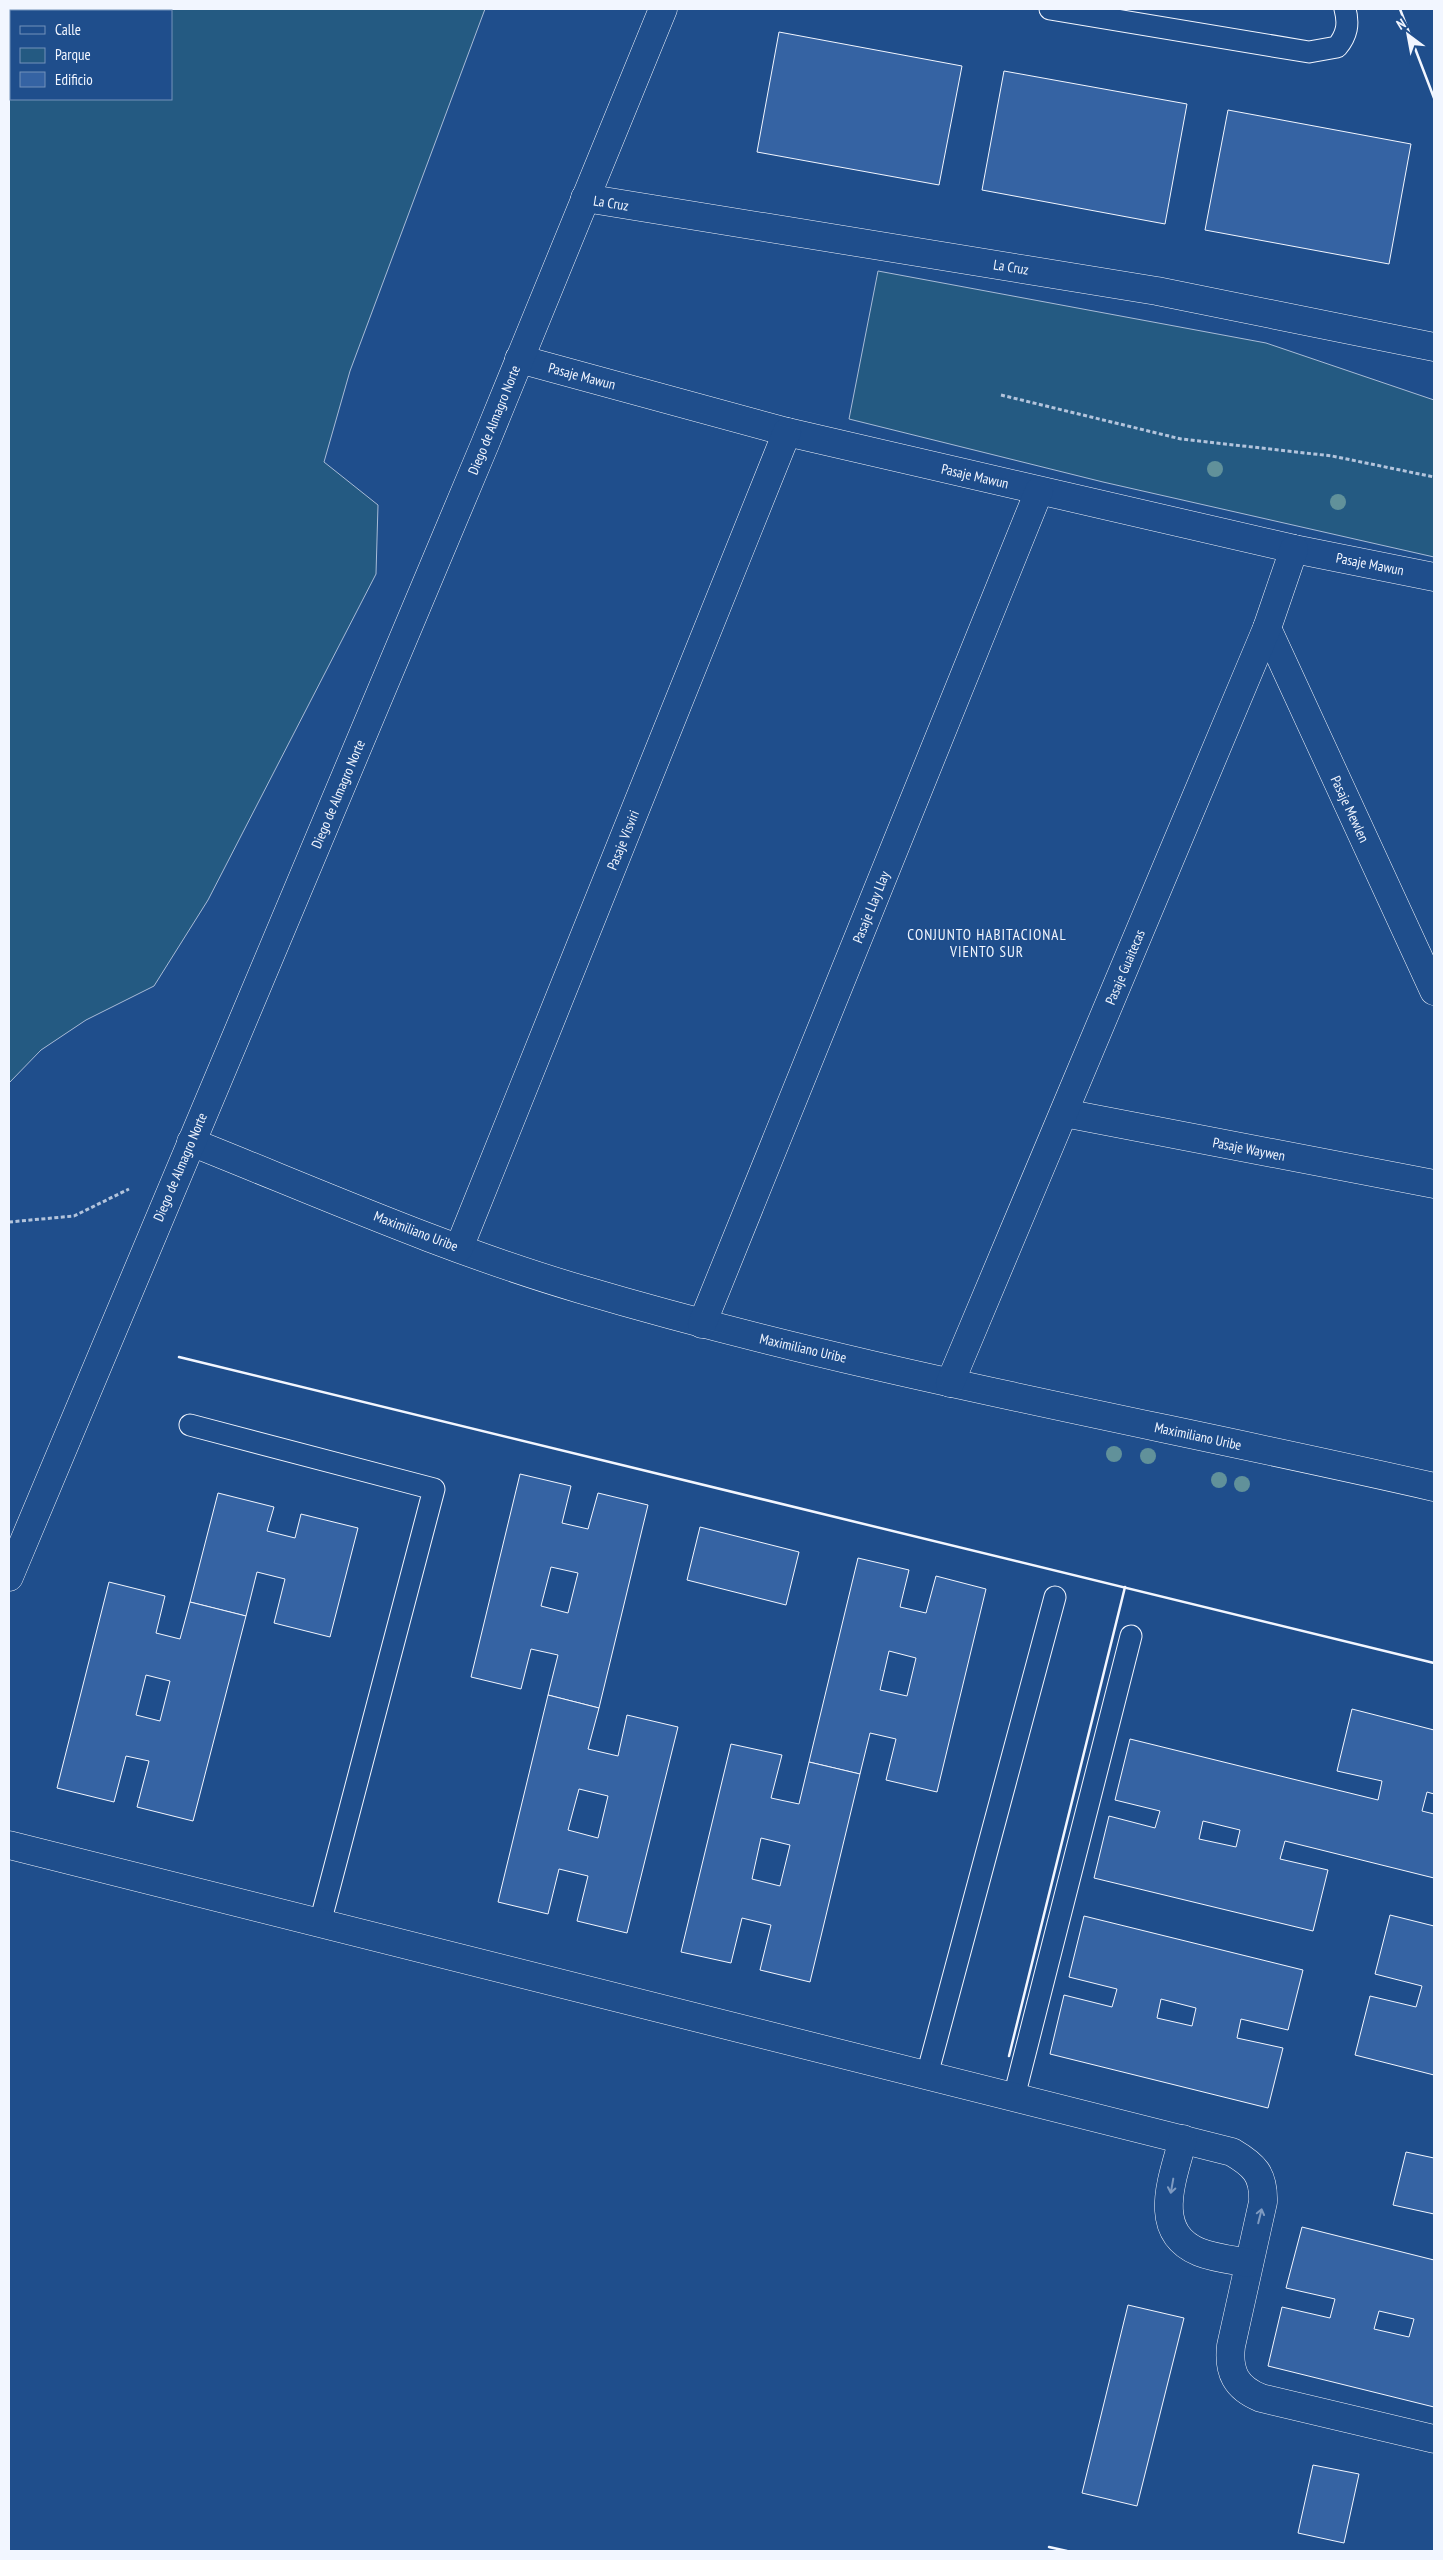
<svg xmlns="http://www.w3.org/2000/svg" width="1443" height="2560" font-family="'PT Sans Narrow',sans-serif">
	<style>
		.green { fill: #245a82; stroke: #a8bbd7; fill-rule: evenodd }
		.building { fill: #3563a3; stroke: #f2f6ff; fill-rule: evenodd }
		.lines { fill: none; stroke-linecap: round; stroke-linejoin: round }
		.service-casing { stroke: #f2f6ff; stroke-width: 23 }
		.minor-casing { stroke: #f2f6ff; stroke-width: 29 }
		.path { stroke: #b3c4dc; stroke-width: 3; stroke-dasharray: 4 2.5; stroke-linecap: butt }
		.service { stroke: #1f4e8c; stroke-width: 21 }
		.minor { stroke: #1f4e8c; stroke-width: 28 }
		.wall { stroke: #f2f6ff; stroke-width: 2.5 }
		.tree { fill: #61919a }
		.oneway { stroke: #7e9ac0 }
		.labels { text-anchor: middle; stroke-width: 4; stroke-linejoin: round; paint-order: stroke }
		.street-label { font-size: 14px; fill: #f2f6ff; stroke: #1f4e8c }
		.neighbourhood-label { font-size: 15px; letter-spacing: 1px; fill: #f2f6ff; stroke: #1f4e8c }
	</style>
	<rect width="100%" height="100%" fill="#1f4e8c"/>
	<g class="green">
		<path d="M9,9H485L350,371L324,462L378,505L376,574L208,900L154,986L86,1020L41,1050L9,1083ZM11,11H171V99H11Z"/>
		<path d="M878,271L1266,343L1434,400V557L1103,482L849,419Z"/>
	</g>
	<g class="building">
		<path d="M779,32L962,66L939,185L757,152Z"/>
		<path d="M1004,71L1187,104L1165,224L982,190Z"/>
		<path d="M1228,110L1411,144L1389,264L1205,230Z"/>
		<path d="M520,1474L571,1486L562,1523L588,1529L598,1493L648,1505L599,1708L548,1695L558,1655L531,1649L521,1689L471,1677ZM551,1567L578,1573L568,1613L541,1606Z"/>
		<path d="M218,1493L274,1507L267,1531L295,1538L301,1514L358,1528L330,1637L274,1623L285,1579L257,1572L246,1616L190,1602Z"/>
		<path d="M700,1527L799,1552L786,1605L687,1580Z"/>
		<path d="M858,1558L909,1570L900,1607L926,1613L936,1576L986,1589L937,1792L886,1780L896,1739L870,1733L860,1774L809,1762ZM889,1651L916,1658L907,1696L880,1690Z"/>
		<path d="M109,1582L165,1596L156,1633L180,1639L190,1602L246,1616L193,1821L137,1807L149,1761L126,1756L114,1802L57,1788ZM146,1675L170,1681L160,1721L136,1715Z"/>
		<path d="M548,1695L599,1708L588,1749L618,1756L627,1715L678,1727L627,1933L577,1921L588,1876L559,1869L548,1914L498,1902ZM579,1789L608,1796L598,1838L568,1830Z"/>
		<path d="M1352,1709L1434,1730V1794L1427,1792L1422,1811L1434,1814V1878L1285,1841L1280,1859L1328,1870L1313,1931L1094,1878L1109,1816L1155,1828L1160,1811L1115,1800L1130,1739L1378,1800L1382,1781L1337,1771ZM1203,1821L1240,1830L1236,1847L1199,1839Z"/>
		<path d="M731,1744L782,1755L771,1798L799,1804L809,1762L860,1774L810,1982L760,1970L771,1925L742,1918L731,1963L681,1952ZM761,1838L790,1845L780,1886L752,1879Z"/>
		<path d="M1390,1915L1434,1926V2075L1355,2055L1370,1996L1416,2007L1422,1986L1375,1974Z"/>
		<path d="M1084,1916L1303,1970L1288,2030L1241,2019L1237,2038L1283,2048L1268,2108L1050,2054L1064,1995L1112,2007L1117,1989L1069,1977ZM1161,1999L1196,2008L1192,2026L1157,2018Z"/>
		<path d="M1406,2152L1434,2158V2214L1393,2205Z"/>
		<path d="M1302,2227L1434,2260V2407L1268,2366L1282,2307L1330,2318L1335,2299L1286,2288ZM1379,2311L1414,2319L1409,2337L1374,2329Z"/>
		<path d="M1128,2305L1184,2318L1137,2506L1082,2493Z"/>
		<path d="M1313,2465L1359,2474L1344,2543L1298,2533Z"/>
	</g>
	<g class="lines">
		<g class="service-casing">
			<g id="service">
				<path d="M1050,9L1309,52L1337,47C1347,35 1349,24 1345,9"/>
				<path d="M190,1425L434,1489L320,1923"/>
				<path d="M927,2075L1055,1597"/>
				<path d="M1014,2097L1131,1636"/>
			</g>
		</g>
		<g class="minor-casing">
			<g id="minor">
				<path d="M585,198L1157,291L1434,347"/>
				<path d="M519,359L787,432L1294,549L1434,577"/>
				<path d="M1267,628L1434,991"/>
				<path d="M1064,1113L1434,1184"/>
				<path d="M191,1142C319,1193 447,1250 580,1289C860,1372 1149,1422 1434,1487"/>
				<path d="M459,1248L787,432"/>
				<path d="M702,1324L1039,491"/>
				<path d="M950,1383L1267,628L1294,549"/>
				<path d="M9,1577L485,444L663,9"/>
				<path d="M9,1845L1232,2152C1254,2165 1264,2174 1263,2202L1231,2346C1228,2372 1236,2388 1261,2398L1434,2439"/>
				<path d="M1183,2139C1173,2178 1150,2231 1199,2252C1214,2258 1233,2260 1249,2263"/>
			</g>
		</g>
		<g class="path">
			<path d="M1001,395L1181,439L1332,456L1434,477"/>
			<path d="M9,1222L74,1216L129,1189"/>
		</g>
		<use href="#service" class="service"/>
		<use href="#minor" class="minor"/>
		<g class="wall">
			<path d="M1400,9L1434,98"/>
			<path d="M179,1357L1434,1663"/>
			<path d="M1009,2056L1125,1587"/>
			<path d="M1049,2547L1067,2551"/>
		</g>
	</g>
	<g class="tree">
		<circle cx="1215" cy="469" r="8"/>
		<circle cx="1338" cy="502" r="8"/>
		<circle cx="1114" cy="1454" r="8"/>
		<circle cx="1148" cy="1456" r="8"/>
		<circle cx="1219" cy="1480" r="8"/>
		<circle cx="1242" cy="1484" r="8"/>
	</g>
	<defs><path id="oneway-shaft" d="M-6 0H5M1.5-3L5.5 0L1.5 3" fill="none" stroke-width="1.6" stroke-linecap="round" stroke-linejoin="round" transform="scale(1.25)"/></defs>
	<g class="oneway">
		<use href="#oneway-shaft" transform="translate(1172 2186) rotate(100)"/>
		<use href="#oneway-shaft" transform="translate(1260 2216) rotate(-76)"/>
	</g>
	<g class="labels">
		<g class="street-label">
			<text transform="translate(611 203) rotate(9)" y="5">La Cruz</text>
			<text transform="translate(1011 267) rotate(9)" y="5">La Cruz</text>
			<text transform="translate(582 376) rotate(15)" y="5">Pasaje Mawun</text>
			<text transform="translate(494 420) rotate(-68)" y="5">Diego de Almagro Norte</text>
			<text transform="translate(975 476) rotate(13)" y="5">Pasaje Mawun</text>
			<text transform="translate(1370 564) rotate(11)" y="5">Pasaje Mawun</text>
			<text transform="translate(338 794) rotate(-67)" y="5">Diego de Almagro Norte</text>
			<text transform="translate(1350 809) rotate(65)" y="5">Pasaje Mewlen</text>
			<text transform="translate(623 840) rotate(-68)" y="5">Pasaje Visviri</text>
			<text transform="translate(871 907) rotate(-68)" y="5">Pasaje Llay Llay</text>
			<text transform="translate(1125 967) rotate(-67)" y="5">Pasaje Guaitecas</text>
			<text transform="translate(1249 1149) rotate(11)" y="5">Pasaje Waywen</text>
			<text transform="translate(180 1167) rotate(-67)" y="5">Diego de Almagro Norte</text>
			<text transform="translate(416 1231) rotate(21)" y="5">Maximiliano Uribe</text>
			<text transform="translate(803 1348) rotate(13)" y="5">Maximiliano Uribe</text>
			<text transform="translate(1198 1436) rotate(12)" y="5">Maximiliano Uribe</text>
		</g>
		<g class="neighbourhood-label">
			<text x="987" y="940">CONJUNTO HABITACIONAL<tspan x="987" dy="17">VIENTO SUR</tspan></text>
		</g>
	</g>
	<rect width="1443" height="2560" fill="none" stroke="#f2f6ff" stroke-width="20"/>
	<rect x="10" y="10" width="162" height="90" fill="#1f4e8c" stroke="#7391ba"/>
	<rect x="20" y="26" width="25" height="8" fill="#1f4e8c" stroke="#7391ba"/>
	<text x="55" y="35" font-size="15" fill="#f2f6ff">Calle</text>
	<rect x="20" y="48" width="25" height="15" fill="#245a82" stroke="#7391ba"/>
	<text x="55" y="60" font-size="15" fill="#f2f6ff">Parque</text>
	<rect x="20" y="72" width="25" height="15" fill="#3563a3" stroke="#7391ba"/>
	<text x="55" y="85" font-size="15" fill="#f2f6ff">Edificio</text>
	<g transform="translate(1408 35) rotate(328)" stroke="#1f4e8c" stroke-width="4" paint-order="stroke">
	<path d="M0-4L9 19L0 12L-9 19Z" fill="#f2f6ff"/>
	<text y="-8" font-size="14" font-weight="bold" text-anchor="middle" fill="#f2f6ff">N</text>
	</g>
</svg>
